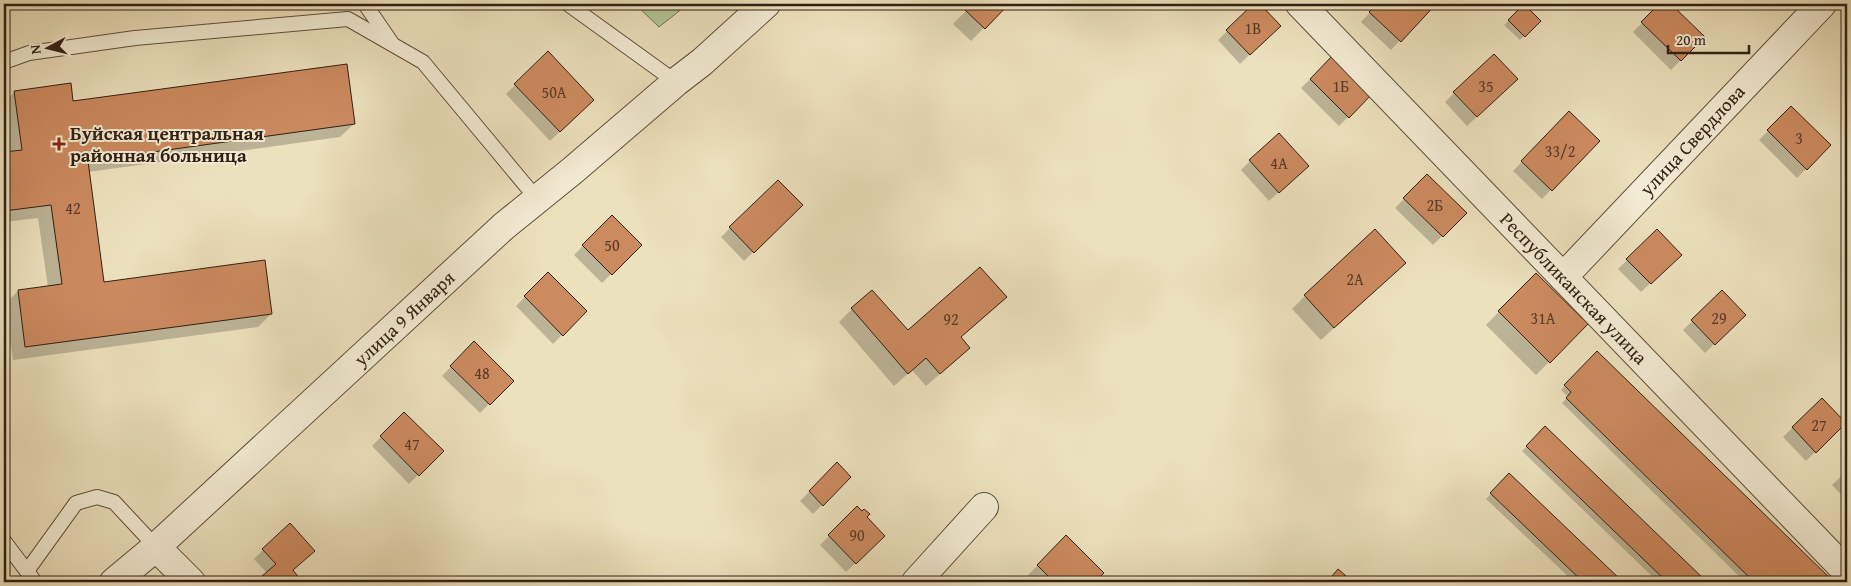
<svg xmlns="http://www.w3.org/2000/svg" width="1851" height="586" font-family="'Gentium Book Plus',serif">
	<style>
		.green { fill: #b3c494; stroke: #727254 }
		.shadow { fill: #0003 }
		.building { fill: #cc8a5f; stroke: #302014 }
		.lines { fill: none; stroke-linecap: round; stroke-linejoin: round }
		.service-casing { stroke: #5f503e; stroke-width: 16 }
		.minor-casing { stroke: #5f503e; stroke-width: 30 }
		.service { stroke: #f3ecd4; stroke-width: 14 }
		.minor { stroke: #f3ecd4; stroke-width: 28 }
		.poi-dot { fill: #8f2418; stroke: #f3ecd4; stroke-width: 2 }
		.labels { text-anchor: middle; stroke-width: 4; stroke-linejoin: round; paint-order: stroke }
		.number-label { font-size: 16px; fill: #573a27 }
		.poi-label { font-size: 19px; font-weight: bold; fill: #302014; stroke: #f3ecd4; text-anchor: start }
		.street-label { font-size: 19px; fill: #302014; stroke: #f3ecd4 }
	</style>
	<rect width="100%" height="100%" fill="#ece1bd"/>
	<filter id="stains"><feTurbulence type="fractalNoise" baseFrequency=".004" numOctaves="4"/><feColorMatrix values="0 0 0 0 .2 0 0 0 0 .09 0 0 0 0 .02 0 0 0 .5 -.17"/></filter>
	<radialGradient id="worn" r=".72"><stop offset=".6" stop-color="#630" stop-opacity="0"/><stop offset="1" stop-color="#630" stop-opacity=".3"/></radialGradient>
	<path class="green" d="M635,4H688L659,27Z"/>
	<g class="shadow">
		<path d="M912,4H924L918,10Z"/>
		<path d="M973,4H1007L971,41L953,24Z"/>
		<path d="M1255,4H1258L1279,26L1240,64L1218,40Z"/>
		<path d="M1378,4H1435L1391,50L1361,22Z"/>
		<path d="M1623,4H1631L1627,7Z"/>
		<path d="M1661,4H1669L1703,37L1671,70L1633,32Z"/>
		<path d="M1524,6L1539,21L1520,40L1504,25Z"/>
		<path d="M548,53L583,110L550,141L506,94Z"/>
		<path d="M1334,56L1372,93L1339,126L1301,88Z"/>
		<path d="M70,85L72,103L354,124L340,137L88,172L103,283L271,314L258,327L13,360L5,304L18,291L48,287L38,218L4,222V153H7L4,126V103L14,92Z"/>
		<path d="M1507,88L1467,126L1445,102L1454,93Z"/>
		<path d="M1791,108L1829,146L1797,178L1759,140Z"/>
		<path d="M1560,122L1598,141L1542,199L1513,171Z"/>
		<path d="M1250,161L1298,175L1269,201L1241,170Z"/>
		<path d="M1427,176L1465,213L1433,245L1395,208Z"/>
		<path d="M778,181L801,205L744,261L721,237Z"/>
		<path d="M612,217L640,245L602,283L574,255Z"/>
		<path d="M1657,231L1680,255L1641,292L1618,269Z"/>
		<path d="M548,274L586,311L553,344L516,306Z"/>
		<path d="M1536,274L1587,324L1536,375L1486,325Z"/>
		<path d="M1391,276L1321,340L1292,309L1305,296Z"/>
		<path d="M1722,292L1744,315L1705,353L1683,330Z"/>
		<path d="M852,309L908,332L960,338L955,361L926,386L912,370L894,386L839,322Z"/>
		<path d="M474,343L512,381L480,413L442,376Z"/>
		<path d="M1597,352L1832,582H1745L1562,403L1568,397L1561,390Z"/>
		<path d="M1822,399L1845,423L1806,461L1783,437Z"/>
		<path d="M404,414L442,451L409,484L372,446Z"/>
		<path d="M1545,427L1706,582H1658L1522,451Z"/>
		<path d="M837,464L850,477L813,514L800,501Z"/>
		<path d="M1847,471V501L1832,485Z"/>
		<path d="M1509,475L1622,582H1574L1486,499Z"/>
		<path d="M857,508L884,536L846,572L820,545Z"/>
		<path d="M1066,537L1102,573L1093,582H1036L1028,575Z"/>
		<path d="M263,550L292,571L298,578L293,582H258L267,573L254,559Z"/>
		<path d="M1109,577L1115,582H1104Z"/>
	</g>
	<g class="building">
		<path d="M971,4H1009L985,29L965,10Z"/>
		<path d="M1253,4H1260L1281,26L1250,55L1226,30Z"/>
		<path d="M1376,4H1436L1401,42L1369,12Z"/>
		<path d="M1524,4L1541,21L1525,37L1508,20Z"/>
		<path d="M1659,4H1671L1705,37L1681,61L1641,22Z"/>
		<path d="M548,51L594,100L560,132L514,84Z"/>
		<path d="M1334,54L1373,93L1349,118L1310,79Z"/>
		<path d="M1494,54L1518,79L1477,117L1453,92Z"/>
		<path d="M347,64L355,124L88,161L104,282L265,260L272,314L25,347L18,290L62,284L51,205L4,211V152L22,150L14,91L71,83L73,101Z"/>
		<path d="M1791,106L1831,145L1807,170L1767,130Z"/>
		<path d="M1569,111L1600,141L1552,191L1521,161Z"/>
		<path d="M1279,133L1309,166L1279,193L1249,160Z"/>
		<path d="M1427,174L1467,213L1443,237L1403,198Z"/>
		<path d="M778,180L803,205L754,253L729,227Z"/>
		<path d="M612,215L642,245L612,275L582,245Z"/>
		<path d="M1375,229L1406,263L1334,328L1304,295Z"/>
		<path d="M1657,229L1682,255L1651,284L1626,259Z"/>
		<path d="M980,267L1007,297L961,337L970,348L940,374L926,358L908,374L851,308L872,290L908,330Z"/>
		<path d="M548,272L587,311L563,336L524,296Z"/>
		<path d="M1536,273L1588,324L1550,363L1498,311Z"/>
		<path d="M1722,290L1746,315L1715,345L1691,320Z"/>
		<path d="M474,341L514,381L490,405L450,366Z"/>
		<path d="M1597,351L1834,582H1754L1566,398L1571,392L1564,385Z"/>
		<path d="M1822,398L1846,423L1816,453L1792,427Z"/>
		<path d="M404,412L444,451L419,476L380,436Z"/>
		<path d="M1545,426L1707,582H1667L1526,446Z"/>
		<path d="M837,462L851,477L823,506L809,491Z"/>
		<path d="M1509,473L1623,582H1583L1490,493Z"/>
		<path d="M857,506L862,511L864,509L870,514L867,517L885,536L856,564L828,535Z"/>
		<path d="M290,523L315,551L293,570L299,578L294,582H290L288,579L284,582H268L262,576L276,564L262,549Z"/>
		<path d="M1066,535L1104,573L1095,582H1054L1037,565Z"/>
		<path d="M1338,569L1353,582H1327Z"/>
	</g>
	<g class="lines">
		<g class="service-casing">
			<g id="service">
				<path d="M365,4L391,42"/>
				<path d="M568,4L676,82"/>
				<path d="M4,62L29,53L135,38L348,19L423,62L537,199"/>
				<path d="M4,541L35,582"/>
				<path d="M27,571L76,503L97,497L114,502L156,547"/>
			</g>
		</g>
		<g class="minor-casing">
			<g id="minor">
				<path d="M1300,4L1847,572"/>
				<path d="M1563,277L1822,4"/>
				<path d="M156,547L191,582"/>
				<path d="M114,582L156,547L504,226L572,171L676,82L702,62L766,4"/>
				<path d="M916,582L984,507"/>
			</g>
		</g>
		<use href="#service" class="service"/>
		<use href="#minor" class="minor"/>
	</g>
	<path class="poi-dot" d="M56.5 136.5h5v5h5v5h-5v5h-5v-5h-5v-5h5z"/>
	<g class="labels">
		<g class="number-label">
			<text x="1253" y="34">1В</text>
			<text x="1341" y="92">1Б</text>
			<text x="1486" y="92">35</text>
			<text x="554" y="98">50А</text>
			<text x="1799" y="144">3</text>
			<text x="1560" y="157">33/2</text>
			<text x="1279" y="169">4А</text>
			<text x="1435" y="211">2Б</text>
			<text x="73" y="214">42</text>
			<text x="612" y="251">50</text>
			<text x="1355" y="285">2А</text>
			<text x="1543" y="324">31А</text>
			<text x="1719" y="324">29</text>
			<text x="951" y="325">92</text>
			<text x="482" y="379">48</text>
			<text x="1819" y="431">27</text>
			<text x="412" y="450">47</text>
			<text x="857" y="541">90</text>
		</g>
		<g class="poi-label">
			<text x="70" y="140">Буйская центральная<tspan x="70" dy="22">районная больница</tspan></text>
		</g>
		<g class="street-label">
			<text transform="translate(1692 140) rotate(-47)" y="7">улица Свердлова</text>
			<text transform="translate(1574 288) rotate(46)" y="7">Республиканская улица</text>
			<text transform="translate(404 318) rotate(-43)" y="7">улица 9 Января</text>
		</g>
	</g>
	<rect width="1851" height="586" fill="none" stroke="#ece1bd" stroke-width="20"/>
	<rect x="5" y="5" width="1841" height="576" fill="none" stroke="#302014" stroke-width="2.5"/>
	<rect x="10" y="10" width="1831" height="566" fill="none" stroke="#302014"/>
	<g transform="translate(48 48) rotate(263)" stroke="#f3ecd4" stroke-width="4" paint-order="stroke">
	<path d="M0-4L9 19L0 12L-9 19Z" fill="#302014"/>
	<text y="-8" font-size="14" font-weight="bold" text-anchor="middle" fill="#302014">N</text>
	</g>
	<path d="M1668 45v8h81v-8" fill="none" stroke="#302014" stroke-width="2.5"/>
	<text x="1676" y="45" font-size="15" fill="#302014" stroke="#f3ecd4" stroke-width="4" paint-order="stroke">20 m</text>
	<rect width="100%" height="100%" filter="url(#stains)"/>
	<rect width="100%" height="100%" fill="url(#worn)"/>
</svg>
